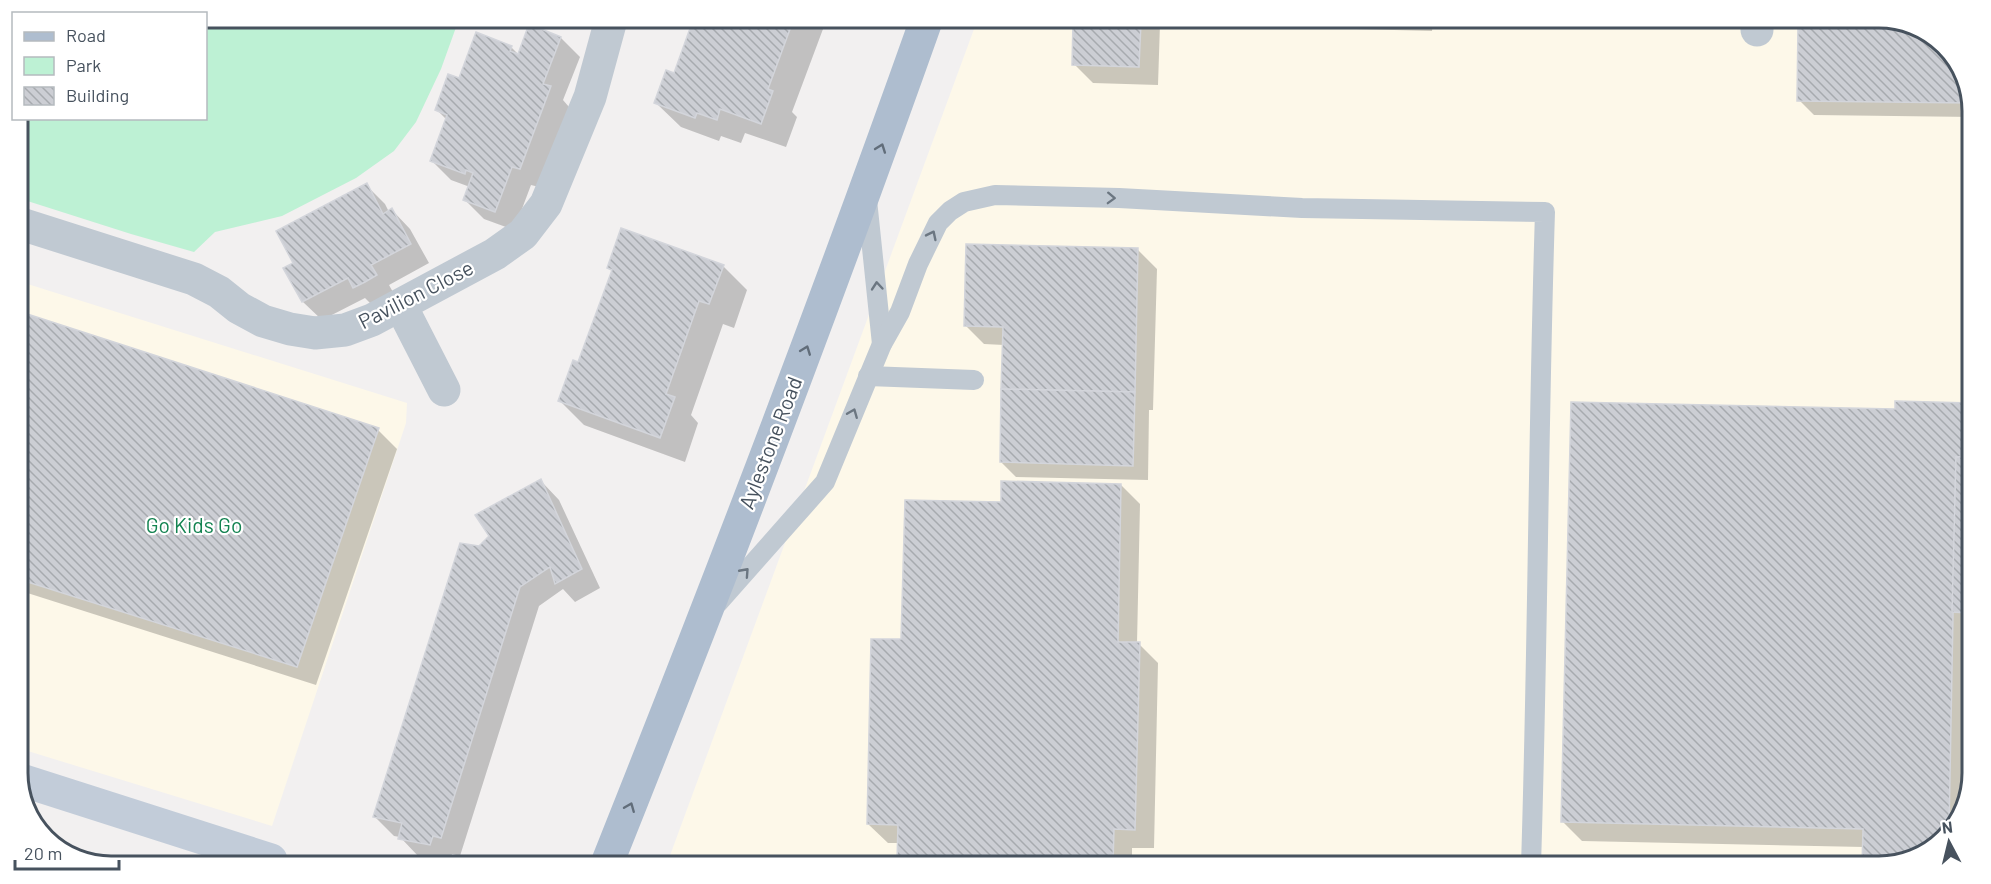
<svg xmlns="http://www.w3.org/2000/svg" width="1991" height="884" font-family="Barlow,sans-serif">
	<style>
		.commercial { fill: #fdf8e9 }
		.green { fill: #bdf1d4 }
		.shadow { fill: #0003 }
		.building { fill: url(#building-back-hatch); stroke: #d3d5db; stroke-width: 1.5 }
		.lines { fill: none; stroke-linecap: round; stroke-linejoin: round }
		.lane { stroke: #c0c9d2; stroke-width: 20 }
		.street { stroke: #c0c9d2; stroke-width: 33 }
		.secondary { stroke: #c2ccd9; stroke-width: 33 }
		.primary { stroke: #aebdcf; stroke-width: 33 }
		.oneway { stroke: #616d7a }
		.oneway2 { stroke: #6b7681 }
		.labels { text-anchor: middle; stroke-width: 4.5; stroke-linejoin: round; paint-order: stroke }
		.street-label { font-size: 21px; fill: #47525e; stroke: #fff }
		.park-label { font-size: 21px; fill: #138351; stroke: #fff }
		.rim { fill: none; stroke: #47525e; stroke-width: 3 }
	</style>
	<defs>
		<pattern id="building-back-hatch" width="6" height="6" patternUnits="userSpaceOnUse" patternTransform="scale(1.5)"><rect width="6" height="6" fill="#ccced4"/><path d="M-1 5l2 2M0 0l6 6M5-1l2 2" fill="none" stroke="#a7aaaf"/></pattern>
	</defs>
	<rect width="100%" height="100%" fill="#f2f0f0"/>
	<g class="commercial">
		<path d="M977,21L1916,25L1957,59L1973,105L1966,809L1932,850L1880,866L668,861Z"/>
		<path d="M18,281L407,403L406,423L272,826L18,748Z"/>
	</g>
	<path class="green" d="M206,18L459,19L441,69L416,122L394,151L356,178L282,216L215,232L194,252L131,234L18,198V119L206,118Z"/>
	<g class="shadow">
		<path d="M695,20L826,21L792,112L797,117L786,147L745,133L741,143L721,136L719,141L681,127L656,103L675,75Z"/>
		<path d="M1075,22L1433,23L1432,31L1160,24L1158,85L1093,83L1074,64Z"/>
		<path d="M1800,25H1916L1957,59L1973,105V117L1814,115L1799,100Z"/>
		<path d="M561,38L580,57L563,100L569,107L539,187L531,185L514,230L484,219L465,200L470,187L451,180L432,161L447,120L437,110L460,80L511,47L519,55Z"/>
		<path d="M366,185L385,204L389,212L392,210L410,229L429,263L389,285L394,294L373,306L365,298L322,320L303,302L285,269L295,264Z"/>
		<path d="M1138,250L1157,269L1153,410H1149L1148,480L1016,477L1001,462L1004,345L984,344L965,325Z"/>
		<path d="M723,266L747,290L734,328L723,324L691,415L698,423L685,462L584,425L560,401L579,364L613,272L608,268Z"/>
		<path d="M18,313L378,430L397,449L316,685L18,590Z"/>
		<path d="M1970,404L1966,809L1932,850L1880,866H1864V847L1582,841L1563,822L1896,410Z"/>
		<path d="M541,481L559,500L600,588L575,602L563,589L539,606L460,856L452,854L450,860H434L419,857L400,837L394,836L375,817L479,547Z"/>
		<path d="M1121,485L1140,504L1137,644H1139L1158,663L1154,848H1132V863L899,862V843H888L868,824L903,641L1002,504Z"/>
	</g>
	<g class="building">
		<path d="M693,20L793,21L768,89L773,91L761,124L720,109L717,120L697,113L695,118L654,103L666,70L674,73Z"/>
		<path d="M1073,22H1141L1139,67L1072,65Z"/>
		<path d="M529,24L561,37L543,84L551,86L520,169L512,167L495,212L463,200L473,173L466,170L465,174L430,161L447,115L435,110L448,74L459,78L476,32L512,46L510,51L518,54Z"/>
		<path d="M1798,25H1916L1957,59L1972,103L1797,101Z"/>
		<path d="M367,183L383,214L392,208L411,244L371,265L377,275L365,282L353,288L348,278L302,302L283,268L293,263L276,231Z"/>
		<path d="M621,228L724,265L709,304L699,301L666,394L675,397L660,438L558,401L573,360L578,362L612,270L607,268Z"/>
		<path d="M966,244L1138,248L1135,392L1001,389L1003,327L964,326Z"/>
		<path d="M18,311L379,428L297,667L18,579Z"/>
		<path d="M1001,389L1135,392L1133,466L1000,462Z"/>
		<path d="M1895,401L1970,403L1969,457H1956L1949,829L1946,833H1940V840L1932,850L1880,866H1862L1863,829L1561,822L1571,402L1895,409Z"/>
		<path d="M1956,457H1969L1968,613L1952,612Z"/>
		<path d="M541,479L582,569L555,584L550,567L520,587L441,838L433,836L430,845L398,839L402,823L373,817L460,543L479,546L489,536L475,515Z"/>
		<path d="M1001,481L1121,484L1118,642H1140L1135,830L1114,829L1113,863L897,862L898,825L867,824L871,639H901L905,500L1001,502Z"/>
	</g>
	<g class="lines">
		<g class="lane">
			<path d="M867,200L882,344"/>
			<path d="M868,376L974,380"/>
			<path d="M718,603L825,482L882,344L900,312L918,264L938,223L950,211L964,202L995,195L1119,198L1302,208L1545,212C1538,430 1538,647 1531,865"/>
		</g>
		<g class="street">
			<path d="M1757,30V25"/>
			<path d="M18,223L194,279L219,292L239,308L263,321L290,329L315,333L345,330L372,320L495,254L523,234L546,204L590,97L611,20"/>
			<path d="M401,306L444,390"/>
		</g>
		<path class="secondary" d="M18,779L271,860"/>
		<path class="primary" d="M608,861C719,583 826,303 926,21"/>
	</g>
	<defs><path id="oneway-chevron" d="M-2-3.5L2.5 0L-2 3.5" fill="none" stroke-width="1.6" stroke-linecap="round" stroke-linejoin="round" transform="scale(1.5)"/></defs>
	<g class="oneway">
		<use href="#oneway-chevron" transform="translate(881 148) rotate(-70)"/>
		<use href="#oneway-chevron" transform="translate(806 350) rotate(-69)"/>
		<use href="#oneway-chevron" transform="translate(630 807) rotate(-68)"/>
	</g>
	<g class="oneway2">
		<use href="#oneway-chevron" transform="translate(1111 198) rotate(2)"/>
		<use href="#oneway-chevron" transform="translate(932 235) rotate(-64)"/>
		<use href="#oneway-chevron" transform="translate(877 286) rotate(-95)"/>
		<use href="#oneway-chevron" transform="translate(853 413) rotate(-68)"/>
		<use href="#oneway-chevron" transform="translate(745 572) rotate(-48)"/>
	</g>
	<g class="labels">
		<g class="street-label">
			<text transform="translate(416 295) rotate(-27)" y="7">Pavilion Close</text>
			<text transform="translate(771 443) rotate(-69)" y="7">Aylestone Road</text>
		</g>
		<g class="park-label">
			<text x="194" y="533">Go Kids Go</text>
		</g>
	</g>
	<path d="M0 0H1991V884H0ZM111 28H1879A83 83 0 0 1 1962 111V773A83 83 0 0 1 1879 856H111A83 83 0 0 1 28 773V111A83 83 0 0 1 111 28Z" fill="#fff" fill-rule="evenodd"/>
	<path class="rim" d="M111 28H1879A83 83 0 0 1 1962 111V773A83 83 0 0 1 1879 856H111A83 83 0 0 1 28 773V111A83 83 0 0 1 111 28Z"/>
	<rect x="12" y="12" width="195" height="108" fill="#ffffff" stroke="#b5babf" stroke-width="1.5"/>
	<rect x="24" y="32" width="30" height="9" fill="#aebdcf" stroke="#b5babf" stroke-width="1.5"/>
	<text x="66" y="42" font-size="18" fill="#47525e">Road</text>
	<rect x="24" y="57" width="30" height="18" fill="#bdf1d4" stroke="#b5babf" stroke-width="1.5"/>
	<text x="66" y="72" font-size="18" fill="#47525e">Park</text>
	<rect x="24" y="87" width="30" height="18" fill="url(#building-back-hatch)" stroke="#b5babf" stroke-width="1.5"/>
	<text x="66" y="102" font-size="18" fill="#47525e">Building</text>
	<g transform="translate(1949 842) rotate(353)" stroke="#ffffff" stroke-width="4.5" paint-order="stroke">
	<path d="M0-4.5L10 22L0 15L-10 22Z" fill="#47525e"/>
	<text y="-9" font-size="16" font-weight="bold" text-anchor="middle" fill="#47525e">N</text>
	</g>
	<path d="M15 860v9h104v-9" fill="none" stroke="#47525e" stroke-width="3"/>
	<text x="24" y="860" font-size="18" fill="#47525e" stroke="#ffffff" stroke-width="4.5" paint-order="stroke">20 m</text>
</svg>
